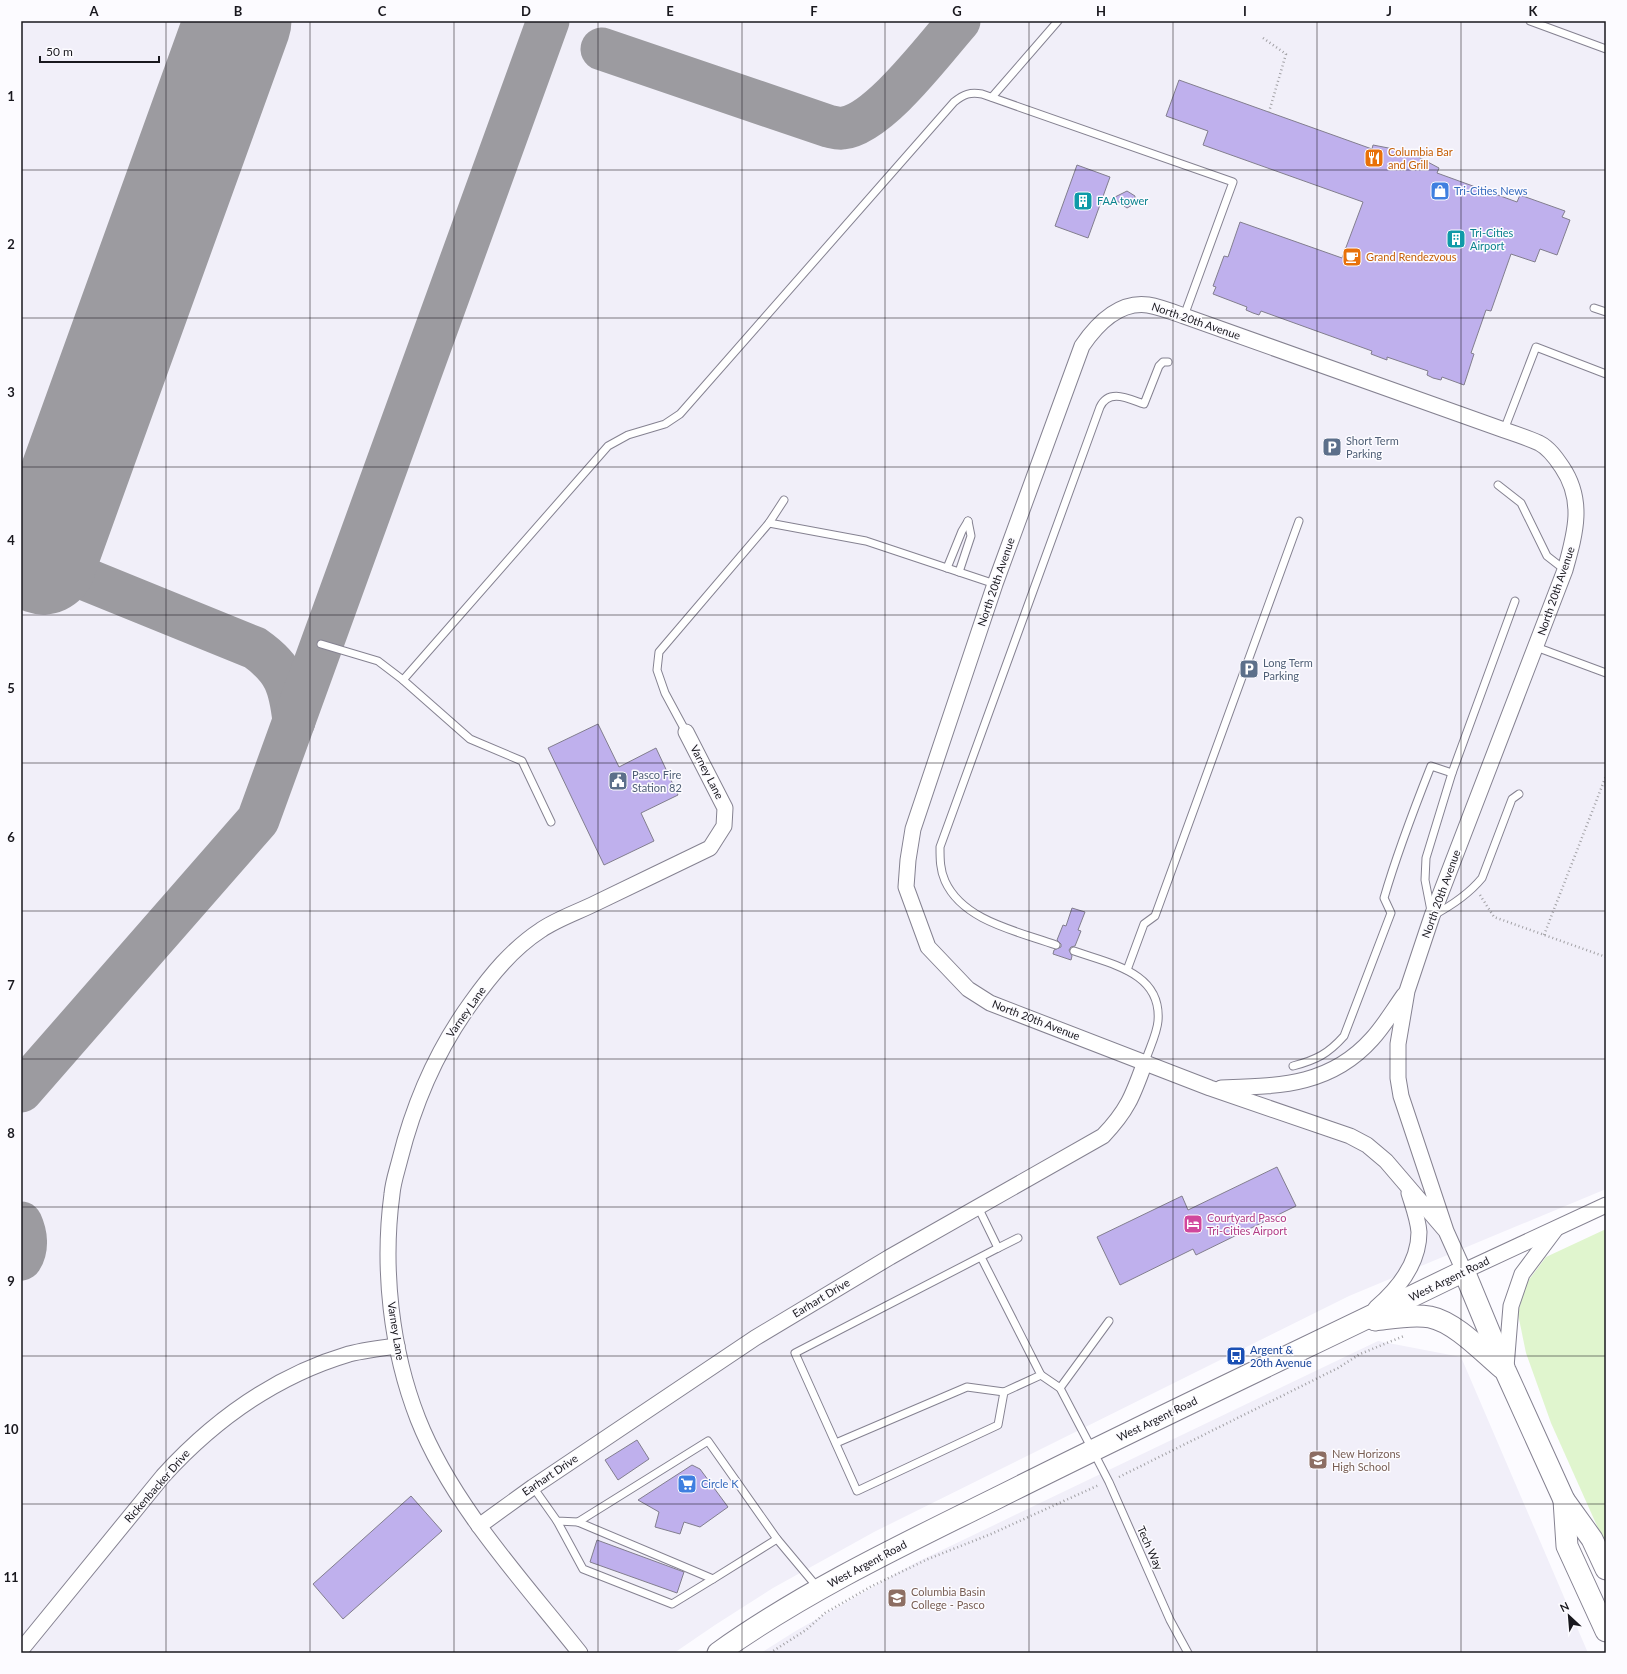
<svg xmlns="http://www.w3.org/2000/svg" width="1627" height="1674" font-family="Lato,sans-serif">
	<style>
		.built { fill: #f1eff9 }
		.green { fill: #e0f5ce }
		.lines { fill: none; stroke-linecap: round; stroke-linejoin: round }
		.taxiway { stroke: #9c9ba0; stroke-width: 43 }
		.runway { stroke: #9c9ba0; stroke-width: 107 }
		.building { fill: #bfb0ed; stroke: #827e8e }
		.lane-casing { stroke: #858291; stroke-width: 9 }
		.street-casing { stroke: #858291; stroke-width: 17 }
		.secondary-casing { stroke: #858291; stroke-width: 23 }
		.path { stroke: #a2a1a5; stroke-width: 2.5; stroke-dasharray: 1 3; stroke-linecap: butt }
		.lane { stroke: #fff; stroke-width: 7 }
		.street { stroke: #fff; stroke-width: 15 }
		.secondary { stroke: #fff; stroke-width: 21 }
		.grid { fill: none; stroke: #19181e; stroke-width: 1; stroke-opacity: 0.55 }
		.labels { text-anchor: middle; stroke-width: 3; stroke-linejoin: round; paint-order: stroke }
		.food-label { font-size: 11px; fill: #c56008; stroke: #fcfbff; text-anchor: start }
		.shop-label { font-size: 11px; fill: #366cbe; stroke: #fcfbff; text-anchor: start }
		.culture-label { font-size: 11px; fill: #0d838f; stroke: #fcfbff; text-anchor: start }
		.street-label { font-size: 11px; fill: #19181e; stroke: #fcfbff }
		.service-label { font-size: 11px; fill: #4e5e75; stroke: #fcfbff; text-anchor: start }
		.hotel-label { font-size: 11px; fill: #b23c85; stroke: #fcfbff; text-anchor: start }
		.transit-label { font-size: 11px; fill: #164399; stroke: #fcfbff; text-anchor: start }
		.education-label { font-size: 11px; fill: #785e54; stroke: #fcfbff; text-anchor: start }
		.neatline { fill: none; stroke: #19181e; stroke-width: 1.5 }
		.grid-label { font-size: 13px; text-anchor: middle; font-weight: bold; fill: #19181e }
	</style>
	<rect width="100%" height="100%" fill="#fcfbff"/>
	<g class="built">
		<path d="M21,21H1606V1189L1349,1296L874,1532L773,1588L715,1625L674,1653H21Z"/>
		<path d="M1378,1341L1461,1357L1588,1653H761L794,1632L915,1563Z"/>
	</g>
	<path class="green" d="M1606,1229V1546L1551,1423L1526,1353L1518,1314L1525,1285L1546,1257Z"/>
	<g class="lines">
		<g class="taxiway">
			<path d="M602,49L828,126C833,127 839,129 843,128C879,124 935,48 959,21"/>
			<path d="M21,553L255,648C285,669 290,686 294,721"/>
			<path d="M21,1091L258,820L548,21"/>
			<path d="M21,1223C26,1234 28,1248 21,1259"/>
		</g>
		<path class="runway" d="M43,561L238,21"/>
	</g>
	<g class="building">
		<path d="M1179,80L1372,149L1373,145L1409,152L1439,168L1437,173L1517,202L1520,195L1565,211L1562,217L1570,220L1557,255L1540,249L1535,262L1511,254L1491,311L1486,310L1471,353L1474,354L1464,385L1442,377L1441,380L1433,378L1427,375L1428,371L1387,357V360L1371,354L1372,351L1261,311L1259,315L1253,313L1246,310L1247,307L1213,294L1216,287L1213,286L1224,256L1228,257L1240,222L1342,258L1363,202L1203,145L1208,131L1166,116Z"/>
		<path d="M1077,165L1110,177L1088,238L1055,226Z"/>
		<path d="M1127,191L1135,196L1134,204L1127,208L1113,198Z"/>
		<path d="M598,724L619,767L656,748L678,795L641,813L654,841L604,865L548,748Z"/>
		<path d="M1072,908L1085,912L1078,930L1081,931L1075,946L1071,947L1069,950L1072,956L1071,960L1053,954L1054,950L1061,947V944L1057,940L1063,925L1066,926Z"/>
		<path d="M1277,1167L1296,1206L1196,1255L1193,1249L1120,1285L1097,1237L1182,1196L1188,1210Z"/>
		<path d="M637,1440L649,1459L618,1480L605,1460Z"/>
		<path d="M692,1465L700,1469L728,1507L700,1527L684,1522L680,1534L655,1527L659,1512L638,1500Z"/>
		<path d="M411,1496L442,1531L343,1619L313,1584Z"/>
		<path d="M597,1540L684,1572L677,1593L590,1562Z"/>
	</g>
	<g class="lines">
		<g class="lane-casing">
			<g id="lane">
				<path d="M1530,21L1606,49"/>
				<path d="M992,97L1058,21"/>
				<path d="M1594,308L1606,312"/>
				<path d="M1504,430L1536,347L1606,374"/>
				<path d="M1498,485L1521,503L1547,556L1565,570"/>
				<path d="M769,523L866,541L995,584"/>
				<path d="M947,568L962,531L968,521"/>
				<path d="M959,572L971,536L968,521"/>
				<path d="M321,644L378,661L403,680"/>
				<path d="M1536,647L1606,673"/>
				<path d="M686,732L665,693L657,670L659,652L769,523L784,500"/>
				<path d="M1452,773L1426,858L1425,880L1432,916C1451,906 1468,895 1482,878L1512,799L1519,794"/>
				<path d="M551,822L522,761L470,739L403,680L608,446L628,435L665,424L680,414L954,102C964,94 970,92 982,94L1233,182L1184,316"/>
				<path d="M1056,945C1017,931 963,921 945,881C940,870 940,859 940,847L1100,407C1109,388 1129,399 1144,404L1159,366L1163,362H1168"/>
				<path d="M1074,951C1110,964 1162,972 1158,1021C1157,1034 1149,1049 1145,1062"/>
				<path d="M1127,970L1144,924L1155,916L1299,521"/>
				<path d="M1293,1066C1316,1060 1328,1054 1344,1036L1391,913L1384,898C1397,853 1414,809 1431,766L1452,773L1515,601"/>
				<path d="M978,1207L998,1248L1018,1238"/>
				<path d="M981,1257L1041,1375L1004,1392L998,1425L857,1491L795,1353L998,1248"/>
				<path d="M1041,1375L1060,1388L1093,1451L1109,1482L1170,1620L1188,1653"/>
				<path d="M1060,1388L1109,1321"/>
				<path d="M836,1443L967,1387L1004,1392"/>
				<path d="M533,1487L557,1521L578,1522L713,1579L777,1539L818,1588"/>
				<path d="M557,1521L583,1569L672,1604L713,1579"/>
				<path d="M578,1522L708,1441L777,1539"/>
			</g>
		</g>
		<g class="street-casing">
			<g id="street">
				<path d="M1221,1088C1279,1086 1330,1086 1372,1039C1384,1026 1394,1009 1404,995"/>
				<path d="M1446,1231L1386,1161L1367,1145L1350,1136L1210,1088L990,1003L968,989L928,947L906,887L908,860L913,829L995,584L1082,346C1097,324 1119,301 1148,305C1160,307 1173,312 1184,316L1504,430C1516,434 1528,438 1539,443C1549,448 1556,458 1562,467C1585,501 1575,534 1565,570L1432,916L1407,991L1398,1044V1078L1401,1096L1446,1231L1464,1271L1606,1205"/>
				<path d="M1376,1308C1398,1289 1419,1263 1419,1232C1418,1219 1413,1206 1409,1193"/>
				<path d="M1506,1367L1511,1306L1522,1274L1555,1230"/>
				<path d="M479,1526L533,1487L755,1338L890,1257L1103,1136C1128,1110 1133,1095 1145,1062"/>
				<path d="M21,1650L163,1476C214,1420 275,1376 349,1354C365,1350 381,1348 397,1346"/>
				<path d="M580,1653C523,1581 452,1505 418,1419C391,1350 382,1268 392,1194C393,1182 397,1171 400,1159C414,1103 437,1050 471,1003C491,975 512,949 541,930C557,919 578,912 596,903C634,885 672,866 710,848L724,826L725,808L686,732"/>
			</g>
		</g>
		<g class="secondary-casing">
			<g id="secondary">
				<path d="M1375,1320C1392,1318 1412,1314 1430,1317C1455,1322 1483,1352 1502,1368"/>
				<path d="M1564,1500L1567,1546L1606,1631"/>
				<path d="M718,1653C805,1591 902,1545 997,1498C1152,1420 1308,1347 1464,1271L1505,1370L1564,1500L1592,1539L1606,1569"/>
			</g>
		</g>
		<g class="path">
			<path d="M1263,38L1286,54L1269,112"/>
			<path d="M1480,895L1494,917L1606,957"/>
			<path d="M1544,935L1606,776"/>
			<path d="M1119,1477L1338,1368L1360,1354L1404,1336"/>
			<path d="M770,1653L806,1630L825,1613L872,1586L928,1559L991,1534L1099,1485"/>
		</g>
		<use href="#lane" class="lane"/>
		<use href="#street" class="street"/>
		<use href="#secondary" class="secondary"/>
	</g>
	<path class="grid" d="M166,21V1653M310,21V1653M454,21V1653M598,21V1653M742,21V1653M885,21V1653M1029,21V1653M1173,21V1653M1317,21V1653M1461,21V1653M21,170H1606M21,318H1606M21,467H1606M21,615H1606M21,763H1606M21,911H1606M21,1059H1606M21,1207H1606M21,1356H1606M21,1504H1606"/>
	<defs>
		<g id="restaurant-square" transform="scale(1)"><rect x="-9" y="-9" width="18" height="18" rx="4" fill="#e8710a" stroke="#fcfbff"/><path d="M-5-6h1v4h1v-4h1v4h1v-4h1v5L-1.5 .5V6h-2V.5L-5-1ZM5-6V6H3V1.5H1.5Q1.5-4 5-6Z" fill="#fff"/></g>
		<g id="shop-square" transform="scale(1)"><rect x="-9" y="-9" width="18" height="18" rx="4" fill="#3f7fe0" stroke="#fcfbff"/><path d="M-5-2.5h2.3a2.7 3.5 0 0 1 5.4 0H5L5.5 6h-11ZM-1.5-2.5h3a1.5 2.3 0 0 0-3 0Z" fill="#fff"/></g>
		<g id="building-square" transform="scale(1)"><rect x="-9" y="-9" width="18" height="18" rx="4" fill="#0f9aa8" stroke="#fcfbff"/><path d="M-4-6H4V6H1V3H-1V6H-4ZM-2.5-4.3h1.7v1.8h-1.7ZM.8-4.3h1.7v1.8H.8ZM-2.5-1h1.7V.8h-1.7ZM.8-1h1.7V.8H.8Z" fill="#fff"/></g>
		<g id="cafe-square" transform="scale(1)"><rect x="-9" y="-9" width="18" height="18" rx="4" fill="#e8710a" stroke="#fcfbff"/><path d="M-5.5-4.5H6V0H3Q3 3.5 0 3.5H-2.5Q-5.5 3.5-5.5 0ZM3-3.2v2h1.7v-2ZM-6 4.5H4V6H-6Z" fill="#fff"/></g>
		<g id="parking-square" transform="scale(1)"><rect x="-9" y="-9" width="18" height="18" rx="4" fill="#5c6f8a" stroke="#fcfbff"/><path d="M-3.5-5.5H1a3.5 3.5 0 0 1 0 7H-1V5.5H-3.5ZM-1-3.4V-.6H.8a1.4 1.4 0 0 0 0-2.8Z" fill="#fff"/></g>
		<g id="civic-square" transform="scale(1)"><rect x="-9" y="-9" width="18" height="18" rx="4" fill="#5c6f8a" stroke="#fcfbff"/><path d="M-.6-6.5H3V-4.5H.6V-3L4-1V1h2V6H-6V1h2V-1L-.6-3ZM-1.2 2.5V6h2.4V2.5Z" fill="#fff"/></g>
		<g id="hotel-square" transform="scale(1)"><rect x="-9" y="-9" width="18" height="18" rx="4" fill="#d1479c" stroke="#fcfbff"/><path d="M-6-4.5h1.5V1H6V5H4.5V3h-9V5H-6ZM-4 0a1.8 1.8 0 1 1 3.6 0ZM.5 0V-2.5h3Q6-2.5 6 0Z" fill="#fff"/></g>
		<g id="bus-square" transform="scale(1)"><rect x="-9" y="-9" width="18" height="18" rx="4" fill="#1a4fb4" stroke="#fcfbff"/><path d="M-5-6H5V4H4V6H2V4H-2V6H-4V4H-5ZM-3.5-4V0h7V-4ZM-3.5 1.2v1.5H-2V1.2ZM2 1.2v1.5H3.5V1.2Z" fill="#fff"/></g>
		<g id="school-square" transform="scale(1)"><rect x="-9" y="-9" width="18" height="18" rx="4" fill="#8d6e63" stroke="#fcfbff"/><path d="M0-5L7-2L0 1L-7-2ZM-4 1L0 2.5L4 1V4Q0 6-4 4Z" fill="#fff"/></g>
		<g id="supermarket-square" transform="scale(1)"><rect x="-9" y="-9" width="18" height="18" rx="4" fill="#3f7fe0" stroke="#fcfbff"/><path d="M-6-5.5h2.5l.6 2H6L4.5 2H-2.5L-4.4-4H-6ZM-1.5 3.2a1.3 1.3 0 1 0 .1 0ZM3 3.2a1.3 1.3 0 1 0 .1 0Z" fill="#fff"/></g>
		<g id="university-square" transform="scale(1)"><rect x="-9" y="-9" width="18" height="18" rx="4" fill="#8d6e63" stroke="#fcfbff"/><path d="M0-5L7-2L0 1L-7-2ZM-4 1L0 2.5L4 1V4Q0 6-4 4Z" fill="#fff"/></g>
	</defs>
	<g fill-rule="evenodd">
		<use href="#restaurant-square" x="1374" y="158"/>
		<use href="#shop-square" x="1440" y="191"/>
		<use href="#building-square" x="1083" y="201"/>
		<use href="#building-square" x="1456" y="239"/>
		<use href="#cafe-square" x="1352" y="257"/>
		<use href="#parking-square" x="1332" y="447"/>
		<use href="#parking-square" x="1249" y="669"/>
		<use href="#civic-square" x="618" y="781"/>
		<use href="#hotel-square" x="1193" y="1224"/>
		<use href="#bus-square" x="1236" y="1356"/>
		<use href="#school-square" x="1318" y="1460"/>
		<use href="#supermarket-square" x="687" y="1484"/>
		<use href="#university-square" x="897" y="1598"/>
	</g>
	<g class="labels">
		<g class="food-label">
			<text x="1388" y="156">Columbia Bar<tspan x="1388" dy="13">and Grill</tspan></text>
			<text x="1366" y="261">Grand Rendezvous</text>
		</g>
		<g class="shop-label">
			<text x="1454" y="195">Tri-Cities News</text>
			<text x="701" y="1488">Circle K</text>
		</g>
		<g class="culture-label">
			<text x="1097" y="205">FAA tower</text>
			<text x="1470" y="237">Tri-Cities<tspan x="1470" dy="13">Airport</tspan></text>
		</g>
		<g class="street-label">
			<text transform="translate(1196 321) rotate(19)" y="4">North 20th Avenue</text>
			<text transform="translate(996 582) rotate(-71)" y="4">North 20th Avenue</text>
			<text transform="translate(1556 591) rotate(-71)" y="4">North 20th Avenue</text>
			<text transform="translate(707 772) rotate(63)" y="4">Varney Lane</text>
			<text transform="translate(1441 894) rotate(-70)" y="4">North 20th Avenue</text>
			<text transform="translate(466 1012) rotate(-55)" y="4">Varney Lane</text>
			<text transform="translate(1036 1020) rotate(21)" y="4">North 20th Avenue</text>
			<text transform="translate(1449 1279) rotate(-26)" y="4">West Argent Road</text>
			<text transform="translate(821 1298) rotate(-31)" y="4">Earhart Drive</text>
			<text transform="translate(396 1331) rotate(81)" y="4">Varney Lane</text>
			<text transform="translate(1157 1419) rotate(-26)" y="4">West Argent Road</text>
			<text transform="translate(550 1475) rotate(-34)" y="4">Earhart Drive</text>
			<text transform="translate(157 1486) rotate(-49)" y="4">Rickenbacker Drive</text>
			<text transform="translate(1150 1548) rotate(66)" y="4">Tech Way</text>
			<text transform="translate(867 1564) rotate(-28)" y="4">West Argent Road</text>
		</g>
		<g class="service-label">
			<text x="1346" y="445">Short Term<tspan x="1346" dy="13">Parking</tspan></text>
			<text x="1263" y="667">Long Term<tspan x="1263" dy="13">Parking</tspan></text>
			<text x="632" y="779">Pasco Fire<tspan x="632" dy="13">Station 82</tspan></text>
		</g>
		<g class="hotel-label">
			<text x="1207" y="1222">Courtyard Pasco<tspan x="1207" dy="13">Tri-Cities Airport</tspan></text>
		</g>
		<g class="transit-label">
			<text x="1250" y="1354">Argent &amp;<tspan x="1250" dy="13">20th Avenue</tspan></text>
		</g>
		<g class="education-label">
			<text x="1332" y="1458">New Horizons<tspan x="1332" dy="13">High School</tspan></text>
			<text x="911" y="1596">Columbia Basin<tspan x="911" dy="13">College - Pasco</tspan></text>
		</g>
	</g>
	<rect width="1627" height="1674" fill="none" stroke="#fcfbff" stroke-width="44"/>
	<g transform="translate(1569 1616) rotate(334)" stroke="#fcfbff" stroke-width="3" paint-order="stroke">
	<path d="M0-3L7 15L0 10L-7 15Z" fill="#19181e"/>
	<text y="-6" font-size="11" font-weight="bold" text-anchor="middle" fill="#19181e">N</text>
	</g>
	<path d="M40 56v6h119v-6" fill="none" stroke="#19181e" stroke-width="2"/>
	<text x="46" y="56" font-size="12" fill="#19181e" stroke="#fcfbff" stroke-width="3" paint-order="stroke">50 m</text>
	<rect x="22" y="22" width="1583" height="1630" class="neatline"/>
	<g class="grid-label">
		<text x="94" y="16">A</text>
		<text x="238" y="16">B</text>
		<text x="382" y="16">C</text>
		<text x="526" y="16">D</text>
		<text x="670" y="16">E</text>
		<text x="814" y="16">F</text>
		<text x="957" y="16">G</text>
		<text x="1101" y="16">H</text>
		<text x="1245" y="16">I</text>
		<text x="1389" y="16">J</text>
		<text x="1533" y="16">K</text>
		<text x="11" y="101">1</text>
		<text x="11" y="249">2</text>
		<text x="11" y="397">3</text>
		<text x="11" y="545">4</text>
		<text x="11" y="693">5</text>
		<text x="11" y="842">6</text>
		<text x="11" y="990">7</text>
		<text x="11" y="1138">8</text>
		<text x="11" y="1286">9</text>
		<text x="11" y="1434">10</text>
		<text x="11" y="1582">11</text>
	</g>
</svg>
